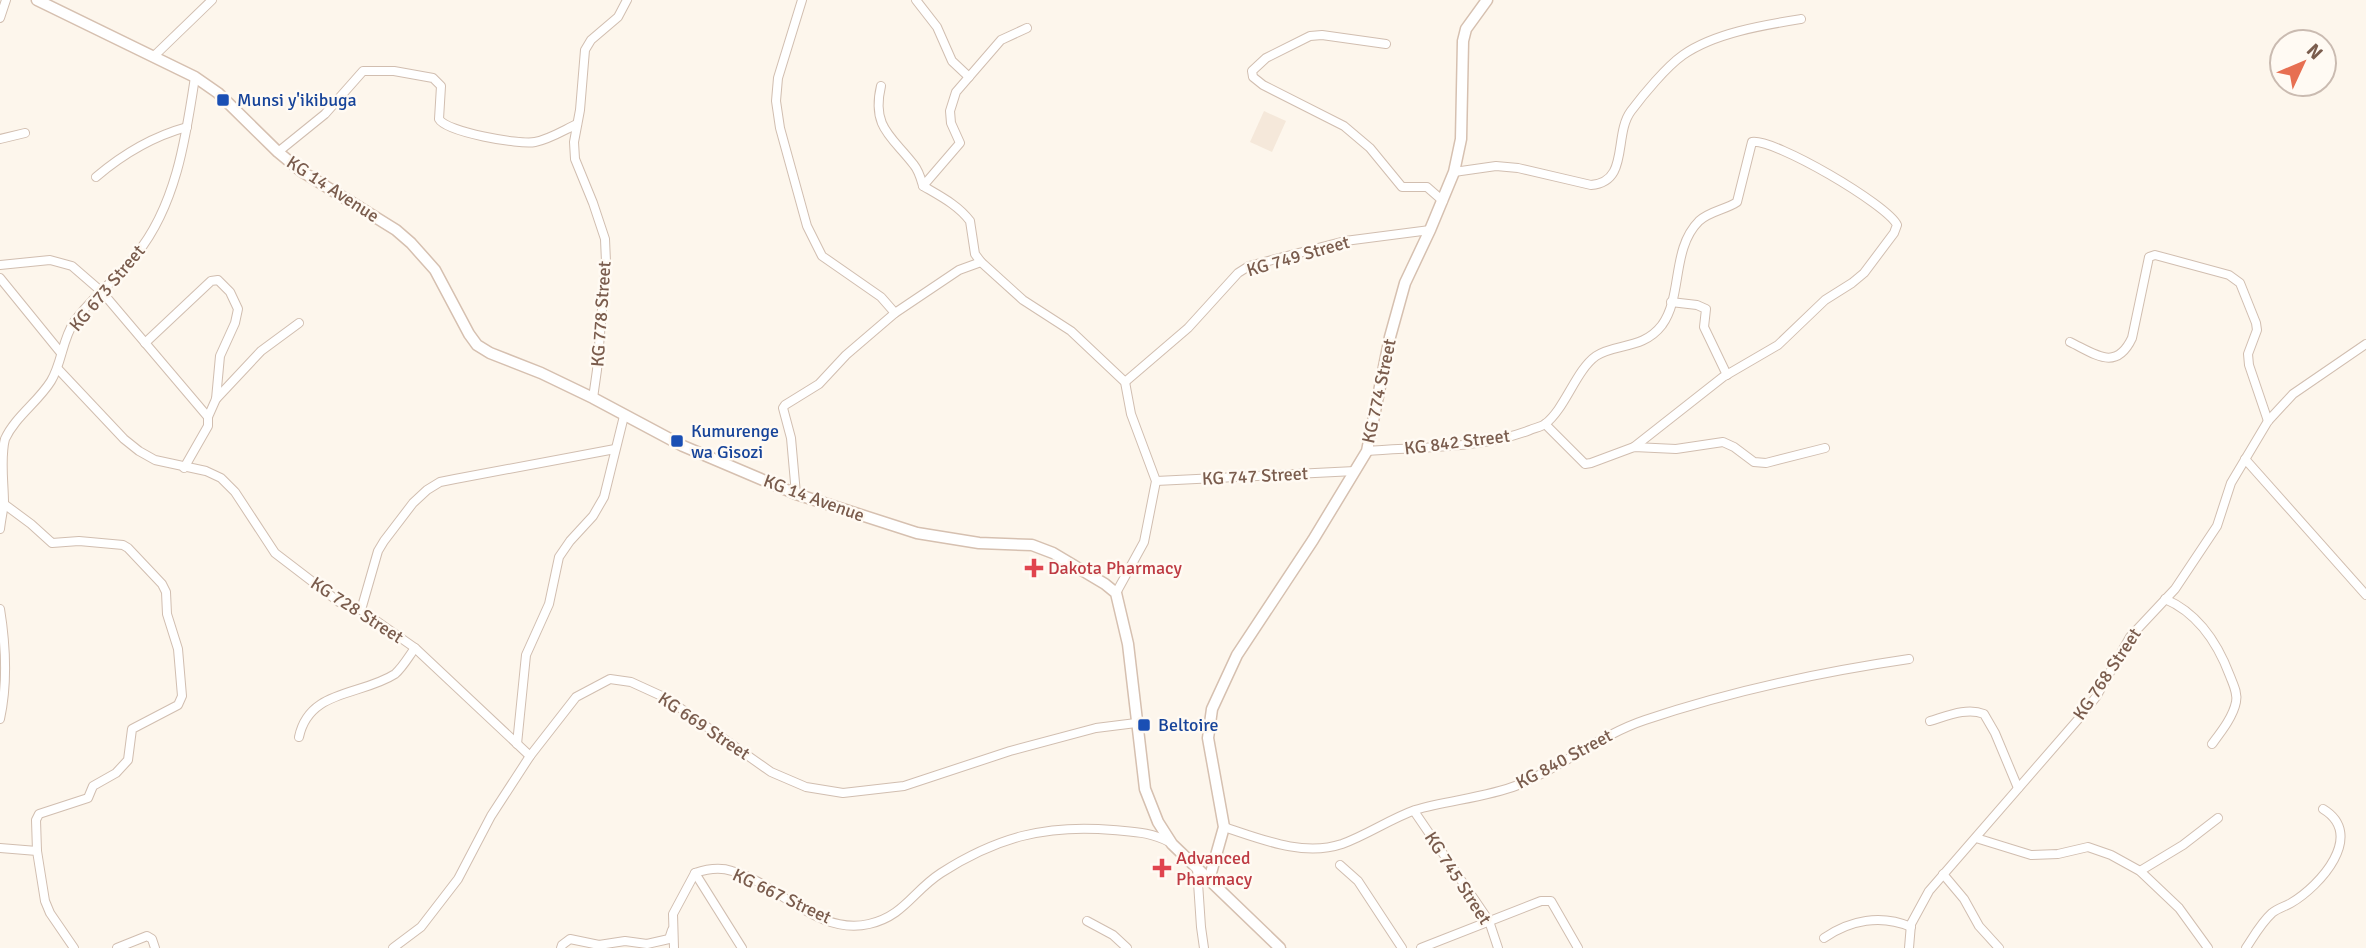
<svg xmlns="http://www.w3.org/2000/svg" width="2366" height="948" font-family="Signika,sans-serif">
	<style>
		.residential { fill: #f5e8da }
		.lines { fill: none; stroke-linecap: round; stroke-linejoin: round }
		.street-casing { stroke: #d1beb0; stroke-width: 10 }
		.secondary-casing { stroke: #d6c0b0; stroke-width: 13 }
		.street { stroke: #fff; stroke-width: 8 }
		.secondary { stroke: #fff; stroke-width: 10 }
		.transit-dot { fill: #1a4fb4; stroke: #fffaf3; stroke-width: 2.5 }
		.health-dot { fill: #e0444e; stroke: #fffaf3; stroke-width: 2.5 }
		.labels { text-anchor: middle; stroke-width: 5; stroke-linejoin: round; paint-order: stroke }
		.transit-label { font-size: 18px; fill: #164399; stroke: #fffaf3; text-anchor: start }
		.street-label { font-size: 18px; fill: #7a5c4d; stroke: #fffaf3 }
		.health-label { font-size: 18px; fill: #be3a42; stroke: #fffaf3; text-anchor: start }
	</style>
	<rect width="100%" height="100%" fill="#fdf6ec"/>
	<path class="residential" d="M1264,111L1286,121L1272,152L1250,142Z"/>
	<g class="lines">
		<g class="street-casing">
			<g id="street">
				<path d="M802,0L778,78L776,101L780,128L807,226L822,256L881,297L895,313"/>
				<path d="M916,0L937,27L952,61L969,77"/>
				<path d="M0,18L6,0"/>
				<path d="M1386,44L1322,35L1310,36L1266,58L1252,71L1253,77L1263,85L1344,126L1370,148L1402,187H1427L1443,201"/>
				<path d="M153,57L212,0"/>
				<path d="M881,86C871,128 893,137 914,165C919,171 921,179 923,186"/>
				<path d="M0,139L25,133"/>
				<path d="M278,152L325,114L363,71H394L433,78L441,86L439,119C446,132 519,145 535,142C550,139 564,130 577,124"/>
				<path d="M1454,172L1496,166L1518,168L1591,185C1630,182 1613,135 1631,111C1643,95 1666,67 1683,55C1714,33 1764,25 1801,19"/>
				<path d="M96,177C123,154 154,136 187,127"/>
				<path d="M981,262L975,254L970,221C958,205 940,196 923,186L960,143L951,123L950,111L956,92L1001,40L1027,28"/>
				<path d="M0,265L50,260L72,266L102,292L208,417V426L184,468"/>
				<path d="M0,278L61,353"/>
				<path d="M1671,302L1697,305L1706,309L1704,327L1727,375"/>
				<path d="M2070,342C2095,354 2116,372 2132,338L2149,257L2155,255L2229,275L2240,283L2256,323L2257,330L2248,354L2249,365L2268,421"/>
				<path d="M145,343L211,281L218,280L230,292L238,309L235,323L220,356L216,399L208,417"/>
				<path d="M58,369L124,439L139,451L155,460L206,471L221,478L235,492L275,553L339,602L361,610L415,648L530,756"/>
				<path d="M1125,382L1188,328L1238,273L1249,266L1345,241L1430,230"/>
				<path d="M593,398L597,370L606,262L605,239L593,203L575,159L574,142L580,110L585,50L591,40L618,17L627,0"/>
				<path d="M216,399L261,351L299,323"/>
				<path d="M1545,424L1585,464L1591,463L1634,447L1676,449L1723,442L1734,447L1754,462L1766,463L1825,448"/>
				<path d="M1367,451C1419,447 1481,449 1530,430C1534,428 1541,427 1545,424C1565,409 1576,370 1596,356C1615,343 1643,350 1662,325C1683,296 1671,249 1699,221C1710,211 1725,210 1737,202L1752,142C1774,138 1888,205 1897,225L1894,233L1864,273L1852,283L1825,300L1778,345L1723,377L1634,447"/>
				<path d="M2245,459L2366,595"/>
				<path d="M1156,481L1355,471"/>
				<path d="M796,494L791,438L783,408L785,405L819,384L846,355L895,313L959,270L981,262L1023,300L1071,331L1125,382L1131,414L1156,481L1144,542L1116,593"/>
				<path d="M4,504L31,524L52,543L79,541L123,545L128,548L162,584L166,592L167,614L178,649L182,696L178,705L132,729L128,760L116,773L93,786L88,798L39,814L36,820L37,851"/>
				<path d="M0,529C1,520 3,511 4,503C4,483 0,458 5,439C15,417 38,402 51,381C62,363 62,340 74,322C91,298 117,279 135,256C176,207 186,137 195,77"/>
				<path d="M2165,599C2198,613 2218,644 2230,676C2233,684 2238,693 2236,702C2233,717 2221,732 2212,744"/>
				<path d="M0,609C6,646 8,682 0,719"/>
				<path d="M361,610L378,551L384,541L413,503L427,490L440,482L455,479L615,449"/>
				<path d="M1930,721C1947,716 1967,707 1984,714L1995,733L2018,788"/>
				<path d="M299,737C309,689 361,696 395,674C403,667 409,656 415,648"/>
				<path d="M517,744L526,655L549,604L559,557L570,541L593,516L604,497L624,416"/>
				<path d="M1414,811L1489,921L1498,948"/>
				<path d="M1224,827C1261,839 1303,857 1342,844C1367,835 1390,819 1415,810C1448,800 1485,798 1518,785C1562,767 1600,735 1645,720C1731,691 1820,672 1909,659"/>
				<path d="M1976,838L2031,855L2058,854L2088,847L2111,855L2140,871L2179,908L2208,948"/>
				<path d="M0,848L37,851L45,901L50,913L74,948"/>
				<path d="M1340,865L1358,881L1402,948"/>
				<path d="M1197,868L1201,927L1204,948"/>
				<path d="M2140,871L2183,845L2218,818"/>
				<path d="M695,873L742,948"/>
				<path d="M1943,874L1964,899L1979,926L1999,948"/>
				<path d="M1087,921L1113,935L1127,948"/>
				<path d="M1824,938C1850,920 1881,914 1911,927"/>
				<path d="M117,948L147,936L152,939L155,948"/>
				<path d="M393,948L421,927L458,879L491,816L530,756L576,697L610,679L631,682L666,698L771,772L806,787L843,793L904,786L1010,751L1096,728L1136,723"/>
				<path d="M561,948L562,945L570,939L599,945L625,941L647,944L669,939L672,930"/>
				<path d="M674,948L673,914L695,873C707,869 720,867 732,871C778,883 817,936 869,924C904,916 913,891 941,873C997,837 1047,824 1113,830C1134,832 1151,832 1169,842"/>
				<path d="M1421,948L1541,901H1551L1578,948"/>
				<path d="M1909,948L1911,924L1929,891L2081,716L2096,697L2130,637L2175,589L2217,526L2231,483L2268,421L2293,394L2366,344"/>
				<path d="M2246,948C2254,936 2261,923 2272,913C2278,908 2284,907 2291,903C2320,886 2366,835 2323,809"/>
			</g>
		</g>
		<g class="secondary-casing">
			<g id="secondary">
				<path d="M37,0L195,77L218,93L278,152L301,171L396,230L411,243L435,270L469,334L477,345L490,353L541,373L593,398L683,446L796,494L917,533L979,543L1032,545L1053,553L1105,584L1116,593L1128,644L1145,789L1158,822L1172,844L1280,948"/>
				<path d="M1209,880L1224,827L1208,738L1212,709L1237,655L1313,540L1367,451L1390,337L1405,283L1430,230L1454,172L1461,139L1463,41L1466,29L1487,0"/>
			</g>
		</g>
		<use href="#street" class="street"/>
		<use href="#secondary" class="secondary"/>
	</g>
	<g class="transit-dot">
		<rect x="216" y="93" width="14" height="14" rx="3.5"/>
		<rect x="670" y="434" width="14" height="14" rx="3.5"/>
		<rect x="1137" y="718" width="14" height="14" rx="3.5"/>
	</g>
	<g class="health-dot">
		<path d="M1030.5 557.5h7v7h7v7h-7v7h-7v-7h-7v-7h7z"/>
		<path d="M1158.5 857.5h7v7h7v7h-7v7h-7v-7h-7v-7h7z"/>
	</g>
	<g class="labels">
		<g class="transit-label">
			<text x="237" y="106">Munsi y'ikibuga</text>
			<text x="691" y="437">Kumurenge<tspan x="691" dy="21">wa Gisozi</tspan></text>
			<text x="1158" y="731">Beltoire</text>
		</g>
		<g class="street-label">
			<text transform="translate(333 189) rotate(33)" y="6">KG 14 Avenue</text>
			<text transform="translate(1298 256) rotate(-16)" y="6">KG 749 Street</text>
			<text transform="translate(107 288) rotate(-50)" y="6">KG 673 Street</text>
			<text transform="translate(601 314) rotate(-86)" y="6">KG 778 Street</text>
			<text transform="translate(1379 391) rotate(-78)" y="6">KG 774 Street</text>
			<text transform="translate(1457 442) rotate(-7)" y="6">KG 842 Street</text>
			<text transform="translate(1255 476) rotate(-3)" y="6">KG 747 Street</text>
			<text transform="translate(814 498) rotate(20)" y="6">KG 14 Avenue</text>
			<text transform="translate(357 610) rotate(33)" y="6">KG 728 Street</text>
			<text transform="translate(2107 674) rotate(-56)" y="6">KG 768 Street</text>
			<text transform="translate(704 726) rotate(34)" y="6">KG 669 Street</text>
			<text transform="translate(1564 759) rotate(-28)" y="6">KG 840 Street</text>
			<text transform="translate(1458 878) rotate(57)" y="6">KG 745 Street</text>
			<text transform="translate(782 896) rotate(25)" y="6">KG 667 Street</text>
		</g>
		<g class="health-label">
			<text x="1048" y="574">Dakota Pharmacy</text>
			<text x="1176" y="864">Advanced<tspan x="1176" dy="21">Pharmacy</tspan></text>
		</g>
	</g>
	<g transform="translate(2303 63) rotate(46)"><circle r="33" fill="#fffaf3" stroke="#cabbb1" stroke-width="2"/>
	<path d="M0-5L12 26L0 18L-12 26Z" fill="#e76f51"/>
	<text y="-10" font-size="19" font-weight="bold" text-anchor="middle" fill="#7a5c4d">N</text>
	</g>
</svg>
